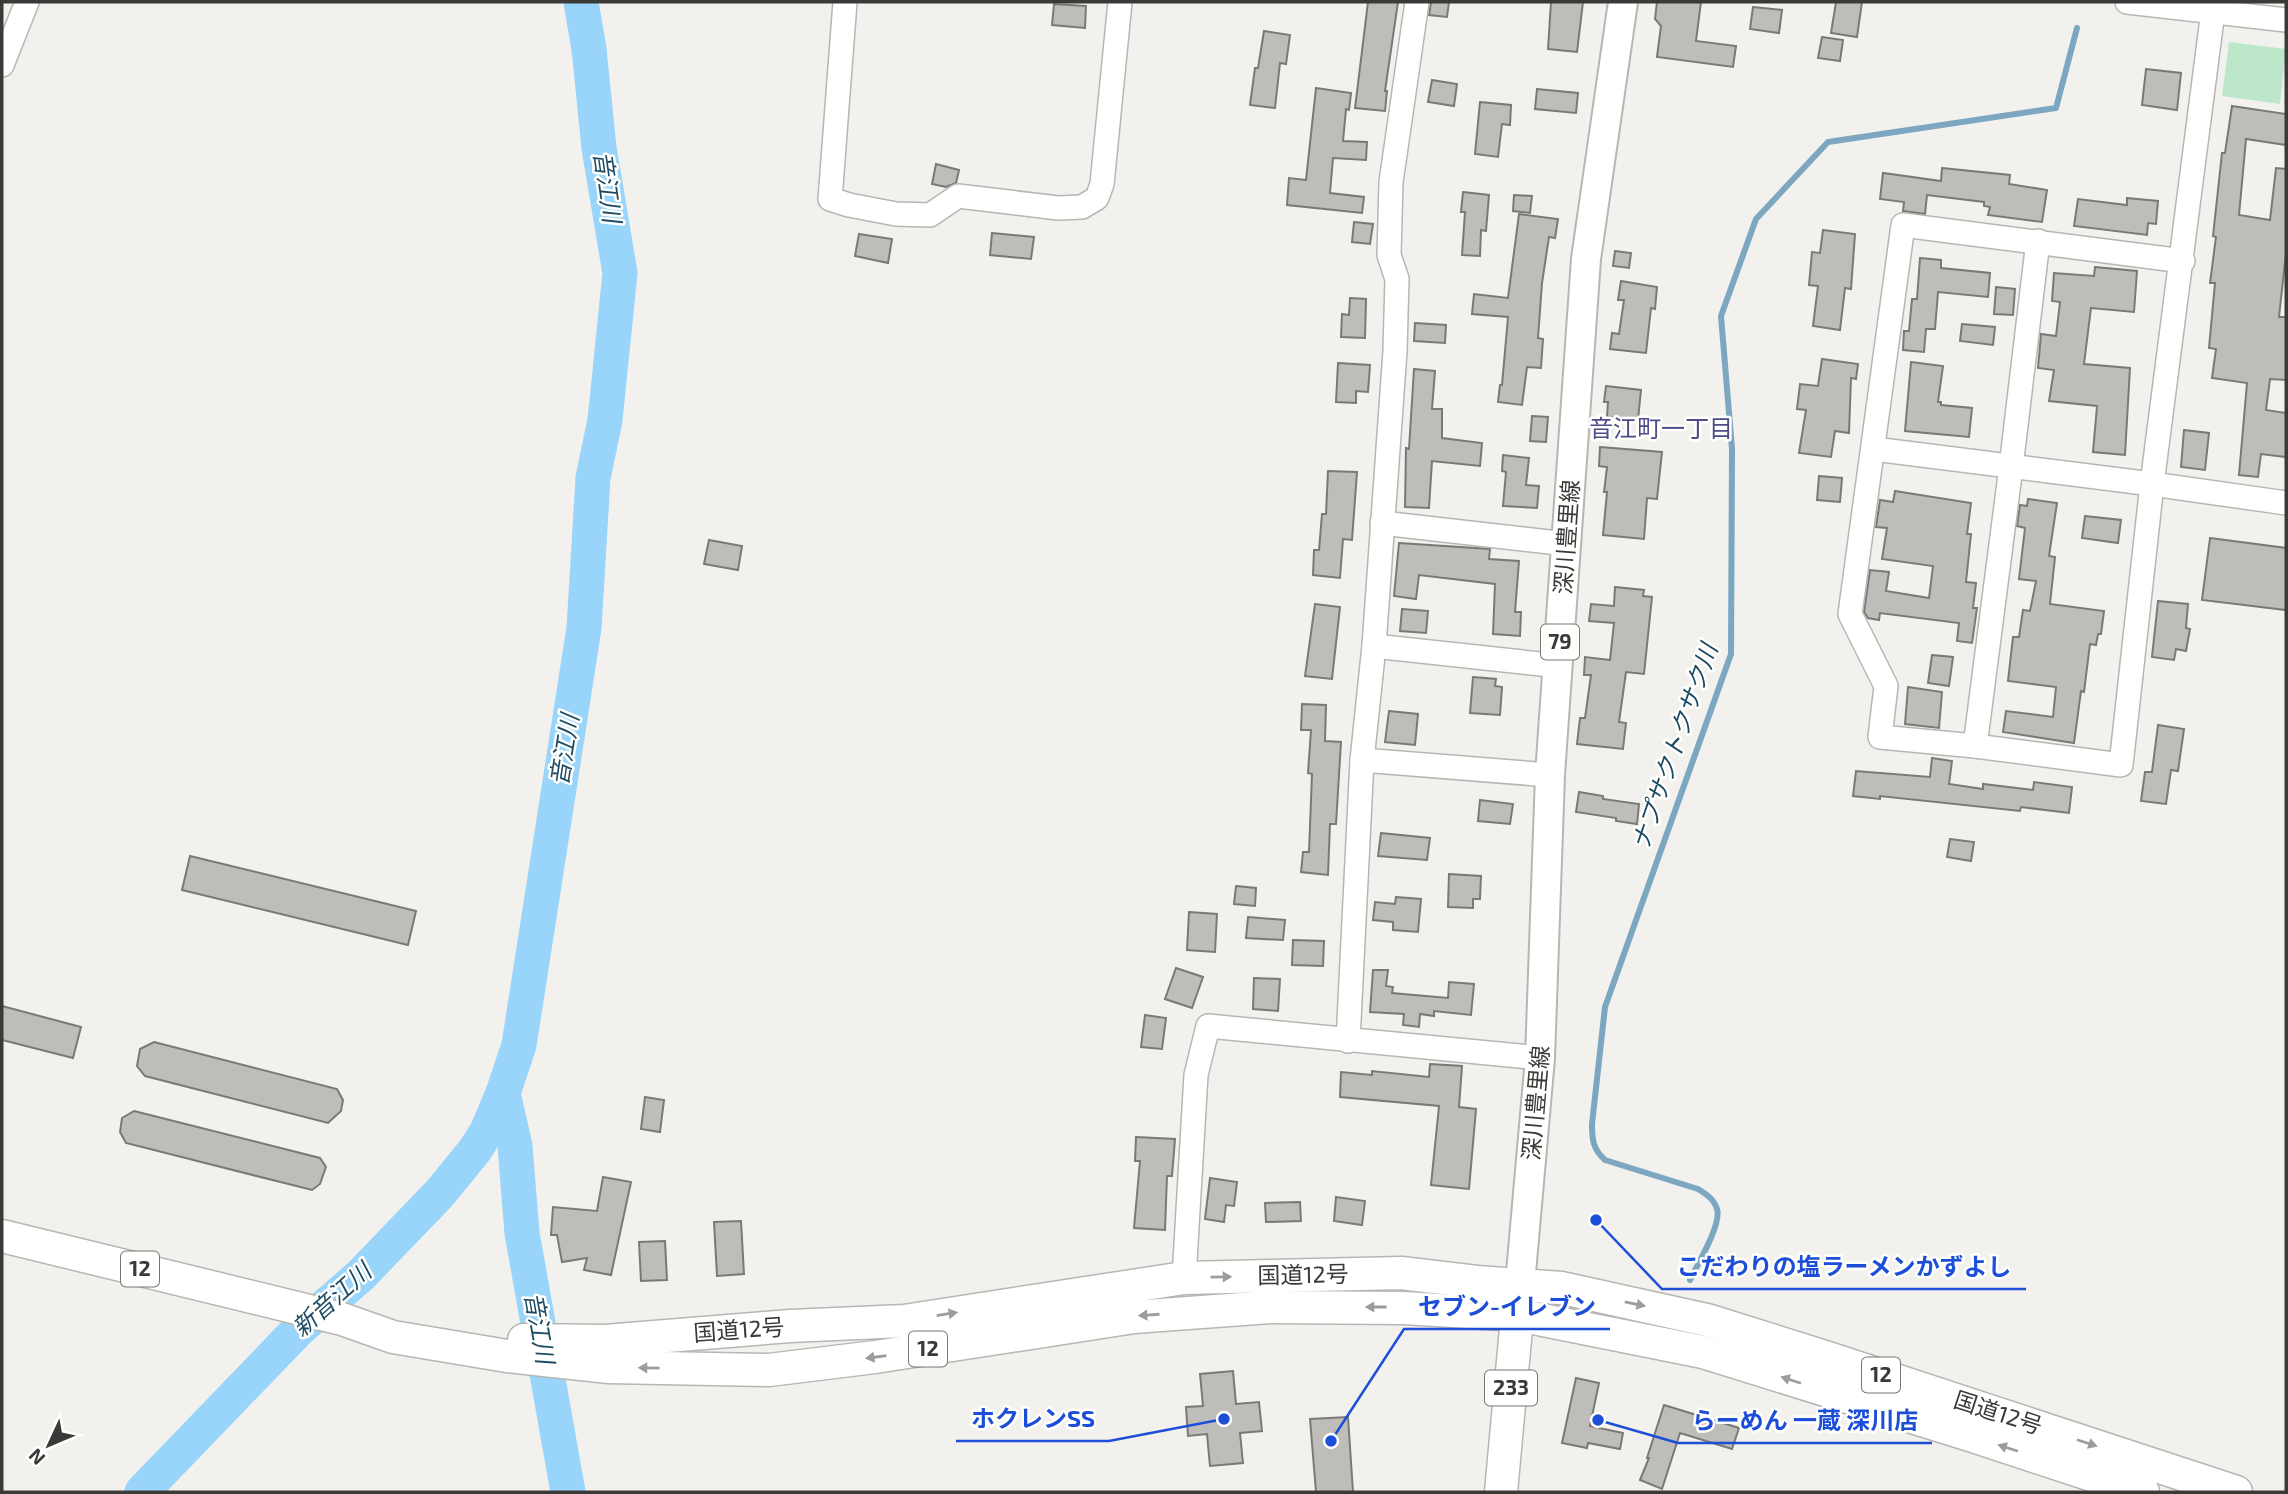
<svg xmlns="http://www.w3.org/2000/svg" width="2288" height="1494" font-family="'Exo 2','Noto Sans JP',sans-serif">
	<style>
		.green { fill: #bce7cb }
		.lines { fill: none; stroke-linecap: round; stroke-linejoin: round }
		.stream { stroke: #7da6c0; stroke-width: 6 }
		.river { stroke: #99d5fa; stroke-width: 35 }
		.building { fill: #bebdba; stroke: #7a7976; stroke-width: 2 }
		.minor-casing { stroke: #b7b6b3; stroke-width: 26 }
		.major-casing { stroke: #b7b6b3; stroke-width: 32 }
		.highway-casing { stroke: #b7b6b3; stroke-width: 35 }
		.minor { stroke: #fff; stroke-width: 23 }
		.major { stroke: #fff; stroke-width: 28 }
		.highway { stroke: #fff; stroke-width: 32 }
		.oneway { fill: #9d9c9c }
		.labels { text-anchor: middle; stroke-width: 5; stroke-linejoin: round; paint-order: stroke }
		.shield { fill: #fffffd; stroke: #767574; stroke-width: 2 }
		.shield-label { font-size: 21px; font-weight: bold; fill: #3b3a39 }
		.street-label { font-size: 23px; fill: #3b3a39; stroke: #fffffd }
		.water-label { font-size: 24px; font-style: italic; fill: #1c4a64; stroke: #fffffd }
		.neighbourhood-label { font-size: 24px; fill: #4d4c8a; stroke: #fffffd }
		.leader { fill: none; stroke: #1d4ed8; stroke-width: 2.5 }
		.callout-dot { fill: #1d4ed8; stroke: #fffffd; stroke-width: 2.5 }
		.callout-label { font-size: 24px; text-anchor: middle; font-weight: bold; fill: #1d4ed8; stroke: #fffffd; stroke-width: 5; stroke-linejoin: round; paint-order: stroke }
	</style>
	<rect width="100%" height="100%" fill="#f2f1ee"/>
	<path class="green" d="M2229,42L2286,49L2280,104L2222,96Z"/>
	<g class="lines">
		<path class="stream" d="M1690,1280C1697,1265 1722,1224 1717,1209C1714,1199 1706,1194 1698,1189L1605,1160C1593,1149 1592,1140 1592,1124L1605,1007L1731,654L1732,449L1721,316L1756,219L1828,142L2056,108L2077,28"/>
		<g class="river">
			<path d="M503,1093L515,1146L522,1233L568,1492"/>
			<path d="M142,1492L298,1330L361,1275L440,1193L475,1150L487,1131L503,1093L519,1045L584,628L593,478L605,420L620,273L599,148L589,49L581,2"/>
		</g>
	</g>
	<g class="building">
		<path d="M1368,2H1398L1385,91H1387L1385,111L1355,108Z"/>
		<path d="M1431,2H1449L1447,17L1429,15Z"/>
		<path d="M1551,2H1583L1577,52L1548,49Z"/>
		<path d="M1657,2H1701L1696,41L1736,46L1733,67L1657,57L1661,26L1655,19Z"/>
		<path d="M1836,2H1862L1857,37L1831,33Z"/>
		<path d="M1054,4L1086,6L1085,28L1052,25Z"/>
		<path d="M1753,7L1782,10L1779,33L1750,29Z"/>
		<path d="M1264,31L1290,35L1286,64L1280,63L1275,108L1250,105L1255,68H1258Z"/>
		<path d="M1822,37L1843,40L1840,61L1818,58Z"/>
		<path d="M2146,69L2181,73L2177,110L2142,105Z"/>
		<path d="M1432,80L1457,84L1454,106L1428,102Z"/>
		<path d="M1316,88L1351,93L1349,110L1346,109L1343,141L1367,142L1366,160L1333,158L1330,193L1364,197L1362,213L1287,205L1289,178L1306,180Z"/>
		<path d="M1537,89L1578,93L1576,113L1535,109Z"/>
		<path d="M1480,102L1511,105L1510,125L1502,124L1498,157L1475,154Z"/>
		<path d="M2232,106L2286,114V145L2246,139L2239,215L2270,220L2276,168L2286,169V253L2279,317H2286V380L2270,379L2266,410L2286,413V457L2261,454L2258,477L2239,475L2247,383L2212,378L2216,349L2209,348L2215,283H2210L2216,237L2213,236L2222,153H2225Z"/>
		<path d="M936,164L959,170L956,183L946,187L932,184Z"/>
		<path d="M1942,168L2010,175L2009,184L2047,190L2042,222L1988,215L1990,207L1984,206V202L1927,195L1925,214L1903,211L1904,202L1880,199L1883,173L1941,181Z"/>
		<path d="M1463,192L1489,195L1486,231L1481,230L1480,256L1462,255L1465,212H1461Z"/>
		<path d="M1514,195L1532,196L1530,213L1513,211Z"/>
		<path d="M2127,198L2158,201L2156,224L2148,223L2147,235L2074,226L2078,199L2127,205Z"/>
		<path d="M1519,214L1558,219L1555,238L1549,237L1542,283L1538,338L1543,339L1541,368L1527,367L1522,405L1498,402L1500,385H1502L1508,317L1472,314L1474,294L1508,298Z"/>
		<path d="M1354,222L1373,224L1370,244L1352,242Z"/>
		<path d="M1823,230L1855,234L1851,289L1845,288L1840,330L1813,326L1818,286L1809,285L1812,252L1820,253Z"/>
		<path d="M992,233L1034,237L1031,259L990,255Z"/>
		<path d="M859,234L892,239L888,263L855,256Z"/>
		<path d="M1615,251L1631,253L1629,268L1613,266Z"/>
		<path d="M1920,258L1941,260V268L1990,273L1988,297L1938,292L1935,329H1926L1924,352L1903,350L1904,331H1909L1912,299H1917Z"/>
		<path d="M2095,267L2137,271L2134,312L2091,308L2084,364L2130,368L2125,455L2093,452L2097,406L2049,401L2054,370L2038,368L2041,334L2056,336L2060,302L2052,301L2054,273L2094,276Z"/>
		<path d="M1621,281L1657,287L1655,309L1651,308L1646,353L1610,349L1612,333L1619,334L1624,300H1618Z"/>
		<path d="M1996,287L2015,289L2013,315L1994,314Z"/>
		<path d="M1350,298L1366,299L1365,338L1341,337L1342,314L1349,315Z"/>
		<path d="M1415,323L1446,325L1445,343L1414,341Z"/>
		<path d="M1962,324L1995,327L1993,345L1960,341Z"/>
		<path d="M1822,359L1858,364L1856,379L1851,378L1849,433L1835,431L1831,457L1799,453L1806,410L1797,409L1800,384L1818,386Z"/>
		<path d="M1911,362L1943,366L1938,402H1941V405L1972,408L1969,437L1905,431Z"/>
		<path d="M1338,363L1370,365L1368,392L1356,391V403L1336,402Z"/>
		<path d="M1414,369L1435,371L1432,409H1442V438L1482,443L1480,466L1432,461L1429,508L1405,507L1406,448L1409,449Z"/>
		<path d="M1606,386L1641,390L1638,420L1607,417L1608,402H1604Z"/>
		<path d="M1532,416L1548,417L1546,442L1530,441Z"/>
		<path d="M2184,430L2209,433L2205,470L2181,467Z"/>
		<path d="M1600,447L1662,452L1657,499L1647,498L1644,539L1603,535L1607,492H1604L1607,467L1599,466Z"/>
		<path d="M1503,455L1529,458L1526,485L1539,486L1537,508L1503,506L1506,472L1502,471Z"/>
		<path d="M1328,471L1357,472L1352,540L1343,539L1340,578L1313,575L1314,550H1319L1322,514H1326Z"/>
		<path d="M1819,476L1842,478L1840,502L1817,500Z"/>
		<path d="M1895,491L1971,503L1967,534H1971L1966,582L1976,583L1973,608H1977L1972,643L1957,641L1959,623L1880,613L1879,620L1868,618L1864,612L1870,570L1889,572L1886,591L1929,598L1933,566L1882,559L1887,528L1876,527L1880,500L1893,502Z"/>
		<path d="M2028,499L2057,503L2049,556L2055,557L2050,604L2104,611L2101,634H2098L2096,645L2090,644L2084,692L2081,691L2074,743L2003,732L2006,711L2053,717L2056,687L2008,681L2013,637H2019L2023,610L2030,611L2036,581L2019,579L2025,528L2017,526L2020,505L2027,506Z"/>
		<path d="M2085,516L2121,520L2118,543L2082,538Z"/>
		<path d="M2210,538L2286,548V610L2202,600Z"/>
		<path d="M709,540L742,546L738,570L704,564Z"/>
		<path d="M1399,543L1490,549L1489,559L1519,561L1515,612H1521L1520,636L1493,634L1495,584L1419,575L1416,599L1394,596Z"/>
		<path d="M1615,587L1644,590L1643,596L1652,597L1644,674L1626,672L1619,722L1626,723L1623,749L1577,744L1580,718H1585L1591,675H1584L1585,657L1610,660L1614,623L1589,621L1591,604L1614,606Z"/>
		<path d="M2158,601L2188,604L2186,628L2190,629L2186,651L2176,649L2174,660L2152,657Z"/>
		<path d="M1315,604L1340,607L1332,679L1305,676Z"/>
		<path d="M1402,609L1428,611L1426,633L1400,631Z"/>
		<path d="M1932,655L1953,657L1949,686L1928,683Z"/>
		<path d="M1473,677L1496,679L1495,686L1502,687L1500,715L1470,713Z"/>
		<path d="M1908,687L1942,692L1939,728L1905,724Z"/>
		<path d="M1302,704L1326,705L1325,741L1341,742L1336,824H1330L1328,875L1301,872L1303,852H1309L1312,774L1308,773L1311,730H1301Z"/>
		<path d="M1389,711L1418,714L1415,745L1385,742Z"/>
		<path d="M2158,725L2184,729L2178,771L2171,770L2166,804L2141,801L2145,772H2152Z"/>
		<path d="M1932,758L1952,761L1949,784L1983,789V784L2033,790L2034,782L2072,787L2069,813L2021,807L2020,811L1880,796V799L1853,796L1856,771L1930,777Z"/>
		<path d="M1579,792L1603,796V799L1639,804L1637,824L1616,821V818L1576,812Z"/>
		<path d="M1480,800L1513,804L1510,824L1478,821Z"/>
		<path d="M1381,833L1430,838L1427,860L1378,856Z"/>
		<path d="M1950,839L1974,842L1971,861L1947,857Z"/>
		<path d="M190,856L416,911L408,945L182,890Z"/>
		<path d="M1449,874L1481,876L1480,899H1473V908L1448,907Z"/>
		<path d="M1236,886L1256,888L1255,906L1234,904Z"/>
		<path d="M1396,897L1421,899L1418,932L1393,930V922L1373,920L1375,902L1395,904Z"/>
		<path d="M1189,912L1217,914L1215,952L1187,950Z"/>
		<path d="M1248,917L1285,920L1283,940L1246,938Z"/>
		<path d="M1293,940L1324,941L1323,966L1292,965Z"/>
		<path d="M1176,968L1203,977L1192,1008L1165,999Z"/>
		<path d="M1373,970H1388L1386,986L1393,987L1392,993L1448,998L1449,982L1474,984L1471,1015L1434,1011V1016L1420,1014L1419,1027L1403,1025L1404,1014L1370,1012Z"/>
		<path d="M1254,978L1280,979L1278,1011L1253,1009Z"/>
		<path d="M2,1006L81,1027L73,1058L2,1040Z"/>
		<path d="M1145,1015L1166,1018L1162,1049L1141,1047Z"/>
		<path d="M154,1042L337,1089L343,1100L341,1111L328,1123L145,1076L137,1066L140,1049Z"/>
		<path d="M1430,1064L1462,1066L1459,1107L1476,1109L1469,1189L1431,1185L1439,1106L1340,1097L1341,1072L1372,1075V1071L1429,1077Z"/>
		<path d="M645,1097L664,1100L660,1132L641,1129Z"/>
		<path d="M134,1111L320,1158L326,1167L320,1184L312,1190L126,1143L120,1132L122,1118Z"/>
		<path d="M1136,1137L1175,1139L1172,1176H1167L1165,1230L1134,1228L1140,1161H1135Z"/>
		<path d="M603,1177L631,1182L611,1275L584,1270L587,1258L562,1262L557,1235H551L553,1207L597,1211Z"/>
		<path d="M1210,1178L1237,1182L1234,1206L1226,1205L1224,1222L1205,1219Z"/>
		<path d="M1336,1197L1365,1201L1362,1225L1334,1221Z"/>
		<path d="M1300,1202L1301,1221L1266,1222L1265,1203Z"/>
		<path d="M741,1221L744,1274L717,1276L714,1222Z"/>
		<path d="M665,1241L667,1280L641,1281L639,1242Z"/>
		<path d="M1233,1371L1236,1404L1259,1402L1262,1431L1240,1433L1243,1463L1210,1466L1207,1434L1188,1436L1186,1407L1203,1406L1200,1374Z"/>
		<path d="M1576,1378L1599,1383L1590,1426L1623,1433L1620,1449L1588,1443L1587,1448L1562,1443Z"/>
		<path d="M1664,1405L1739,1428L1732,1449L1680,1433L1662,1489L1640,1480L1649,1458H1647Z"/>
		<path d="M1348,1417L1353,1492H1316L1310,1419Z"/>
	</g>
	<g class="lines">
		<g class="minor-casing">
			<g id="minor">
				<path d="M845,2L830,199L849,205L896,214L930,215L958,196L1058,208L1082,207L1097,198L1102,184L1120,2"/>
				<path d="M2127,2L2286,20"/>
				<path d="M2,65L27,2"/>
				<path d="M2183,261L1903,225L1850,614L1886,686L1880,737L1975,746L2121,765L2152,484L2213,11"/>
				<path d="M1874,449L2152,484L2286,503"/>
				<path d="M1382,523L1567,544"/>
				<path d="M1374,646L1559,666"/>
				<path d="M1975,746L2011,467L2038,241"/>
				<path d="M1362,760L1550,775"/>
				<path d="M1348,1041L1362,760L1374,646L1395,351L1397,279L1389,255L1391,182L1417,2"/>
				<path d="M1184,1278L1196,1075L1208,1026L1540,1058"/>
			</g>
		</g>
		<g class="major-casing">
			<path id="major" d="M1520,1284L1540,1058L1550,775L1586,259L1623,2"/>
		</g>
		<g class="highway-casing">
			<g id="highway">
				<path d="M2,1236L342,1319L393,1337L507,1356L609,1367L769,1370L875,1357L1134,1317L1270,1307L1404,1308L1518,1315L1703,1352L1970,1435L2143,1492"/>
				<path d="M524,1340L605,1341L790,1326L904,1321L1184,1278L1401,1273L1477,1282L1562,1288L1707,1320L1825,1357L2236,1492"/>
				<path d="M1501,1492L1519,1296"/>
			</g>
		</g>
		<use href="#minor" class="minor"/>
		<use href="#major" class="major"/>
		<use href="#highway" class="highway"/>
	</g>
	<defs><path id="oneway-solid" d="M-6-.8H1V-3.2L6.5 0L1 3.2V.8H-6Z" transform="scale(1.75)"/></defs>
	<g class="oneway">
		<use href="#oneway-solid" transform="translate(1221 1277) rotate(-1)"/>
		<use href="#oneway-solid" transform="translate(1635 1304) rotate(12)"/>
		<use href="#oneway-solid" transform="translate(1376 1307) rotate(-180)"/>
		<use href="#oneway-solid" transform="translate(947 1314) rotate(-9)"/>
		<use href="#oneway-solid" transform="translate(1149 1315) rotate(176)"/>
		<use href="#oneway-solid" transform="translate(876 1357) rotate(172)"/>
		<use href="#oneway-solid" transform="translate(649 1368) rotate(-179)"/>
		<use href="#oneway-solid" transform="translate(1791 1380) rotate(-162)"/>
		<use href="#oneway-solid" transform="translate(2087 1443) rotate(18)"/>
		<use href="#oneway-solid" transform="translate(2008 1448) rotate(-162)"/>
	</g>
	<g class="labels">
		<g class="shield">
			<rect x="1541" y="624.5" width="38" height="35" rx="5"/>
			<rect x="121" y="1251.5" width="38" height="35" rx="5"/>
			<rect x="909" y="1331.5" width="38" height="35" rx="5"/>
			<rect x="1862" y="1357.5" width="38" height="35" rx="5"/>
			<rect x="1485" y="1370.5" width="52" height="35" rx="5"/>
		</g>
		<g class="shield-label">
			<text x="1560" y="649">79</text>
			<text x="140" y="1276">12</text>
			<text x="928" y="1356">12</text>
			<text x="1881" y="1382">12</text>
			<text x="1511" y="1395">233</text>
		</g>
		<g class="street-label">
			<text transform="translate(1567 537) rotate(-86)" y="8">深川豊里線</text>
			<text transform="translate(1536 1103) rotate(-85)" y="8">深川豊里線</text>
			<text transform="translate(1303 1275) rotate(-1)" y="8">国道12号</text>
			<text transform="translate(739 1330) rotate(-4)" y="8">国道12号</text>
			<text transform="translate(1998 1413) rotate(18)" y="8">国道12号</text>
		</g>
		<g class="water-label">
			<text transform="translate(607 187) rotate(82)" y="8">音江川</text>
			<text transform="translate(1675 747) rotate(-71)" y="8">ナプサクトクサク川</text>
			<text transform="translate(565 750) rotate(-81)" y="8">音江川</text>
			<text transform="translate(332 1300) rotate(-42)" y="8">新音江川</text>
			<text transform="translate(539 1328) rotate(80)" y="8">音江川</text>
		</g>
		<g class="neighbourhood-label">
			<text x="1661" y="437">音江町一丁目</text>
		</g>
	</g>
	<path class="leader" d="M1596 1220L1662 1289H2026M1331 1441L1404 1329H1610M1224 1419L1109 1441H956M1598 1420L1678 1443H1932"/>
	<g class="callout-dot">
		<circle cx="1596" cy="1220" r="7"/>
		<circle cx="1331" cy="1441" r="7"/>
		<circle cx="1224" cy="1419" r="7"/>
		<circle cx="1598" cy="1420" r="7"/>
	</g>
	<g class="callout-label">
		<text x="1844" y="1275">こだわりの塩ラーメンかずよし</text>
		<text x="1507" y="1315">セブン-イレブン</text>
		<text x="1033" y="1427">ホクレンSS</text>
		<text x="1805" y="1429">らーめん 一蔵 深川店</text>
	</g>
	<rect width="2288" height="1494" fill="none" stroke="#3b3a39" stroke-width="7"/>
	<g transform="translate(49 1445) rotate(226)" stroke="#fffffd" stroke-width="5" paint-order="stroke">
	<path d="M0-5L12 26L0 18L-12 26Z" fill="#3b3a39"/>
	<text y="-10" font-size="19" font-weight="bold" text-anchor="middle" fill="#3b3a39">N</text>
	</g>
</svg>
